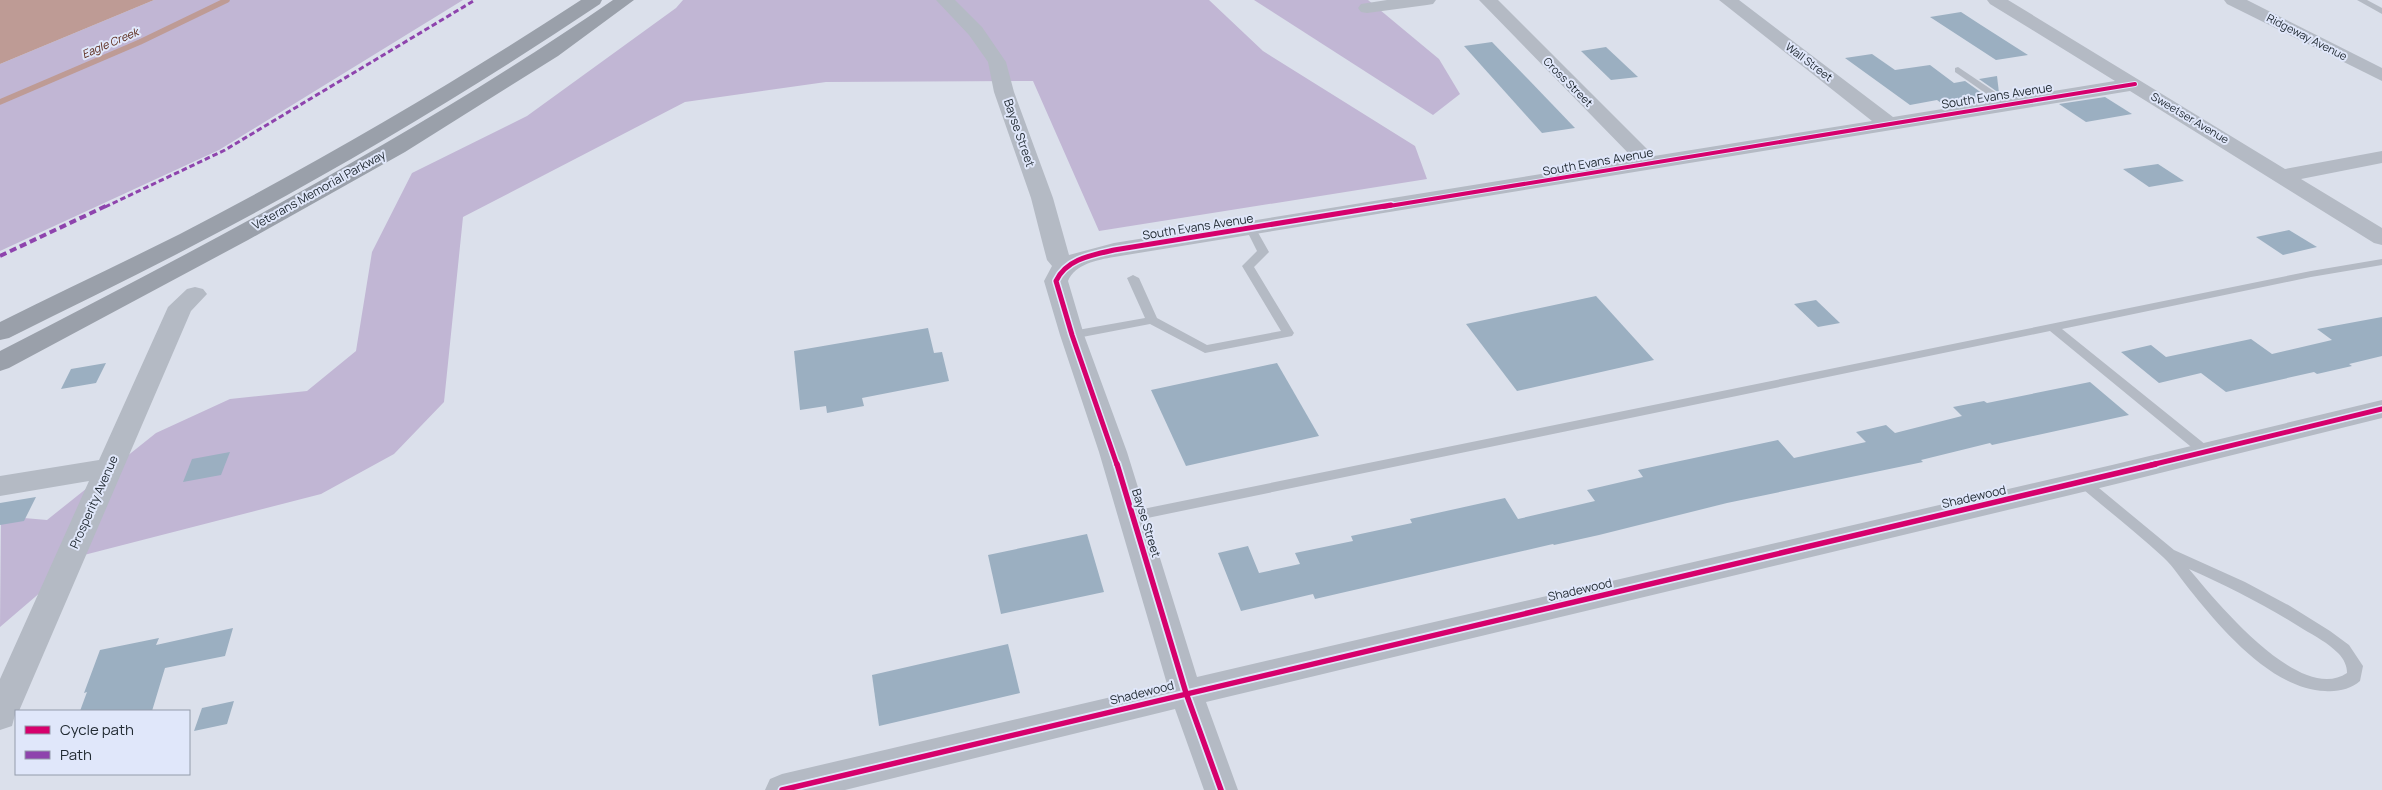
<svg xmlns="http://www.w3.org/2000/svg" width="2382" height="790" font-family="Manrope,sans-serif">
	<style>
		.green { fill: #c1b6d4 }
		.water { fill: #be9b95 }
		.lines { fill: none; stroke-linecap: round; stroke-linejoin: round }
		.stream { stroke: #be9b95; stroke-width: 5.5 }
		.building { fill: #9bafc1 }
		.service { fill: #b4bac4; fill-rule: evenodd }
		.minor { fill: #b4bac4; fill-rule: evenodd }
		.motorway { fill: #9aa0aa; fill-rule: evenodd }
		.quiet-far1 { stroke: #8e44ad; stroke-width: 3; stroke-dasharray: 5.5 3; stroke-linecap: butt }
		.quiet { stroke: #8e44ad; stroke-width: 4; stroke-dasharray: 7 4; stroke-linecap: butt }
		.cycleway-far2-casing { stroke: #e0e7fa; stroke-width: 6 }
		.cycleway-far1-casing { stroke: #e0e7fa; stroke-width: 8 }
		.cycleway-casing { stroke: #e0e7fa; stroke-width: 9 }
		.cycleway-far2 { stroke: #d6006c; stroke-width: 4 }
		.cycleway-far1 { stroke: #d6006c; stroke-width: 5 }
		.cycleway { stroke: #d6006c; stroke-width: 5.5 }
		.labels { text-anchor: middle; stroke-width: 4; stroke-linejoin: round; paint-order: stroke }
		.far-street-label { font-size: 11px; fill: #232c34; stroke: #e0e7fa }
		.far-water-label { font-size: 11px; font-style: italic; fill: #582616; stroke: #e0e7fa }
		.street-label { font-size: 12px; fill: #232c34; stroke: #e0e7fa }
	</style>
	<rect width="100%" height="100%" fill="#dbe0eb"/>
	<g class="green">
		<path d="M154,0H463L219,150L0,251V64Z"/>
		<path d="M683,0H1209L1263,51L1415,146L1427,179L1099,231L1033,81L826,82L685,102L463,217L444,402L394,454L321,494L84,555L0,627L1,516L47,520L156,433L230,399L307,391L356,351L372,252L412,173L527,116L676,8Z"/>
		<path d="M1254,0H1368L1439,59L1460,94L1433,115Z"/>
	</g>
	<path class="water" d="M0,0H154L0,64Z"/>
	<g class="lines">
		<path class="stream" d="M0,102L140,42L227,0"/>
	</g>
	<g class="building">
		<path d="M1961,12L1981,25L2028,55L1996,60L1930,17Z"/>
		<path d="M1492,42L1527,78L1575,128L1542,133L1464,46Z"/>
		<path d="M1606,47L1638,77L1611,80L1581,51Z"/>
		<path d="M1872,54L1895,70L1930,65L1954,83L1965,81L1986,96L1941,103L1937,100L1910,105L1845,58Z"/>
		<path d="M1997,76L1999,93L1979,79Z"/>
		<path d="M2105,97L2132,114L2086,122L2059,104Z"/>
		<path d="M2158,164L2184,181L2149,187L2123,169Z"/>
		<path d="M2289,230L2317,247L2283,255L2256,237Z"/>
		<path d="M1596,296L1654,360L1517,391L1466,324Z"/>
		<path d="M1816,300L1840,323L1818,327L1794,304Z"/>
		<path d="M2382,317V356L2349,364L2352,366L2317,374L2314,372L2226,392L2201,373L2159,383L2121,352L2151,345L2166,357L2251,339L2272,354L2332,340L2317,329Z"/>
		<path d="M928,328L934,353L942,352L949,381L862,398L864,406L827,413L826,406L800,410L794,351Z"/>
		<path d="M106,363L96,383L61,389L71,369Z"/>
		<path d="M1277,363L1319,436L1186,466L1151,390Z"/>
		<path d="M2090,382L2129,415L1992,445L1990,443L1921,460L1923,462L1727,503L1599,535L1554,545L1553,544L1315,599L1313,594L1241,611L1218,553L1248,546L1259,573L1300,564L1295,553L1353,541L1351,536L1412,523L1410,519L1505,498L1518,519L1595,501L1587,490L1643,477L1638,470L1778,440L1794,458L1866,442L1856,432L1886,425L1895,433L1962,416L1953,407L1984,401L1987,403Z"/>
		<path d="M230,452L221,475L183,482L192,459Z"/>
		<path d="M36,497L24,521L0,525V503Z"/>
		<path d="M1087,534L1104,592L1001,614L988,555Z"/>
		<path d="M233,628L225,656L165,668L152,711H80L87,692L84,693L100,650L159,638L156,645Z"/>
		<path d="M1008,644L1020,693L879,726L872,675Z"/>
		<path d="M234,701L227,724L194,731L202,708Z"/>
	</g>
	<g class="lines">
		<g class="service">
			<path d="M2357,0H2367L2382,8V14Z"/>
			<path d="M1958,67L2010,102V106H2004L1955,72V68Z"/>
			<path d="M1251,226L1256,229L1269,252L1254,267L1294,333L1292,336L1205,353L1150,324L1072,339L1066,335L1072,331L1145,318L1127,278L1133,275L1139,278L1157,318L1207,345L1281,331L1242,266L1257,251L1246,229Z"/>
			<path d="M2382,259V265L2311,277L2062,329L2211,449L2213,452L2206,457L2201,455L2050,331L1133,521L1128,520L1126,516L1128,512L1133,511L2311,271Z"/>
			<path d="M2083,477L2088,479L2174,550L2245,582L2290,606L2330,631L2349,645L2363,666L2360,681C2351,689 2338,692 2325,691C2273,689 2224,632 2194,595C2183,582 2174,567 2163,557C2136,532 2106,509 2078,485L2076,482L2078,479ZM2189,569C2229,587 2267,606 2303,629C2315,636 2328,643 2338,653C2344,659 2347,666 2347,673C2300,705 2216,601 2189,569Z"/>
		</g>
		<g class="minor">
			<path d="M936,0H955L982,27L1006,62L1014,92L1053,198L1069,255L1114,243L1634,159L1479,0H1498L1654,156L1872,121L1719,0H1739L1893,117L2115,81L1990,4L1987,0H2008L2285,169L2382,151V163L2301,179L2382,228V245L2374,243L2130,91L1114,257C1097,260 1075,264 1068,281L1084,335L1127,452L1197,677L2112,465L2382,400V418L2112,485L1206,702L1238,790H1204L1175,709L845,790H765L770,779L782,774L1167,684L1099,452L1060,335L1044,281L1052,266L1047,260L1043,245L1031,198L994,92L988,62L969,35Z"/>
			<path d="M1387,0H1436L1433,4L1427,5L1367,13L1361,12L1358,8L1361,4Z"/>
			<path d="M2224,0H2247L2382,68V81L2227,4Z"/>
			<path d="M195,287L203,289L207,294L191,311L19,711H16L12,726L0,730V679L89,481L0,496V476L99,460L168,307L187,289Z"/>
		</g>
		<g class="motorway">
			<path d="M581,0H602L600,4C470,91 336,171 198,243C136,276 72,306 9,338L0,340V322C60,292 120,264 180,234C317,163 451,85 581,0Z"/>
			<path d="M613,0H634L558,56L405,152L248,240L9,368L0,371V351C210,243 418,134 613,0Z"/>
		</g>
		<path class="quiet-far1" d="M105,207L225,150L475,0"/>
		<path class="quiet" d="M0,256L108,205"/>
		<g class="cycleway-far2-casing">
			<path id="cycleway-far2" d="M1383,207L2135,84"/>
		</g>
		<g class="cycleway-far1-casing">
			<g id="cycleway-far1">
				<path d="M1117,465L1072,335L1056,281C1066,259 1092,255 1114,250L1391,205"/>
				<path d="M2151,465L2382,409"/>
			</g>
		</g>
		<g class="cycleway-casing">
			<g id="cycleway">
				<path d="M1117,464L1186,693L1221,790"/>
				<path d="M782,790L2156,464"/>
			</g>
		</g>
		<use href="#cycleway-far2" class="cycleway-far2"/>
		<use href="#cycleway-far1" class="cycleway-far1"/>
		<use href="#cycleway" class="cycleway"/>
	</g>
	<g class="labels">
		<g class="far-street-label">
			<text transform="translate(2307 37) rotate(27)" y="4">Ridgeway Avenue</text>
			<text transform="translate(1809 62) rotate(37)" y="4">Wall Street</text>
			<text transform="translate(1568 82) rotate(45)" y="4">Cross Street</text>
			<text transform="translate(2190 118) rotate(31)" y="4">Sweetser Avenue</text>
		</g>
		<g class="far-water-label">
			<text transform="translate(110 43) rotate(-23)" y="4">Eagle Creek</text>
		</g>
		<g class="street-label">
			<text transform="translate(1997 96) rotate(-9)" y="4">South Evans Avenue</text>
			<text transform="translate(1019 133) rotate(71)" y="4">Bayse Street</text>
			<text transform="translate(1598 162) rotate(-10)" y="4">South Evans Avenue</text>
			<text transform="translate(319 190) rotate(-29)" y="4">Veterans Memorial Parkway</text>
			<text transform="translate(1198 227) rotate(-9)" y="4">South Evans Avenue</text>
			<text transform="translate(1974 497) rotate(-13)" y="4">Shadewood</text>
			<text transform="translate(94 502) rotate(-66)" y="4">Prosperity Avenue</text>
			<text transform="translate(1146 523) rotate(73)" y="4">Bayse Street</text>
			<text transform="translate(1580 590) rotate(-13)" y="4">Shadewood</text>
			<text transform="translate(1142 693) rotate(-14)" y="4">Shadewood</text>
		</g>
	</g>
	<rect x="15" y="710" width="175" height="65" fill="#e0e7fa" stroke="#949cab"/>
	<rect x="25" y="726" width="25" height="8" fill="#d6006c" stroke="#949cab"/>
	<text x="60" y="735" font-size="15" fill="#232c34">Cycle path</text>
	<rect x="25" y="751" width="25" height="8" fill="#8e44ad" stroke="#949cab"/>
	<text x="60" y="760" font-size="15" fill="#232c34">Path</text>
</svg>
